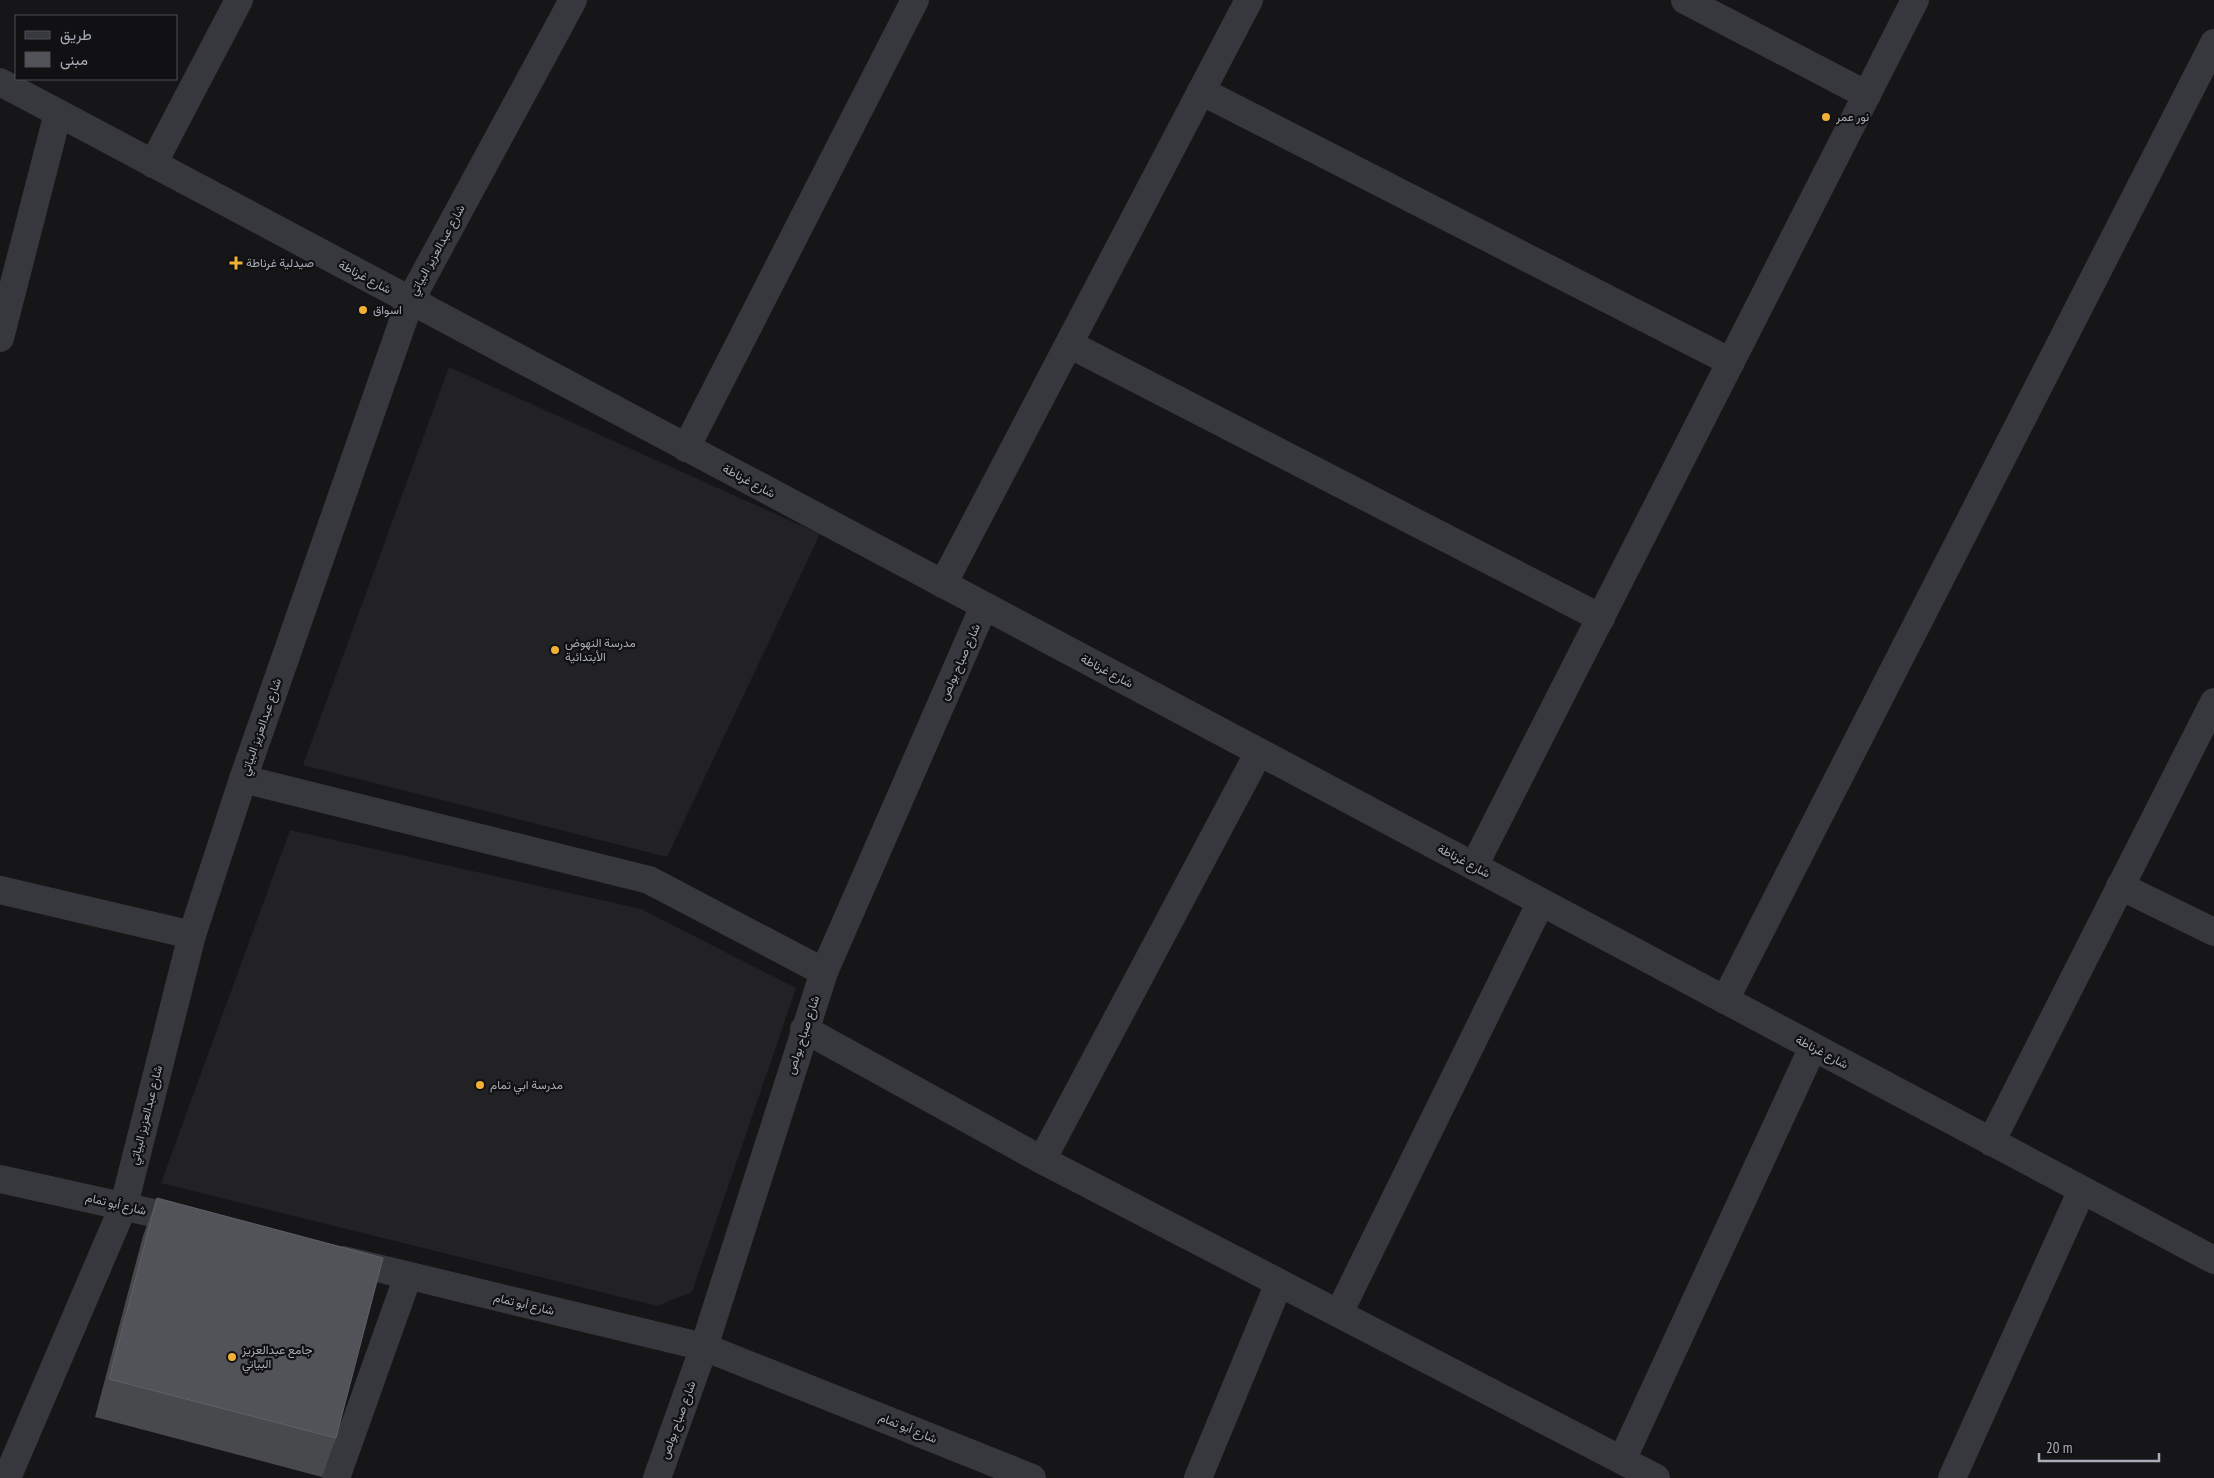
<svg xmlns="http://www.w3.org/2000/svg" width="2214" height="1478" font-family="'PT Sans Narrow',Vazirmatn,sans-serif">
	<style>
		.built { fill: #222225 }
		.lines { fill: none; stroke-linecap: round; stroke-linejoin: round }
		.minor { stroke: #37383d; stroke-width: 28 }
		.wall { fill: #47494d }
		.building { fill: #525359; stroke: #5f6168 }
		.poi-dot { fill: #f2b134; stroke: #111113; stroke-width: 2 }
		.labels { text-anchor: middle; stroke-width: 4.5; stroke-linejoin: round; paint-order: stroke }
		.poi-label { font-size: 12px; fill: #a8adb8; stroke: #111113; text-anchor: start }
		.street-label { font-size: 12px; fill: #a8adb8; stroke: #111113 }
	</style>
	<rect width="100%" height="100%" fill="#161618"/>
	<g class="built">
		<path d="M449,367L820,534L667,857L303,765Z"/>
		<path d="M290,830L641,909L796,988L692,1292L657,1306L161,1183Z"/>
	</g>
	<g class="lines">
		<g class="minor">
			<path d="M1685,0L1867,95"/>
			<path d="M0,82L2214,1260"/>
			<path d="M1201,91L1731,362"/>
			<path d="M153,164L239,0"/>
			<path d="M0,338L58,113"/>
			<path d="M1069,344L1601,618"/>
			<path d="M686,448L915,0"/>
			<path d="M943,584L1249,0"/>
			<path d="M243,779L649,880L824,972"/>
			<path d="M1474,866L1915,0"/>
			<path d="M2120,886L2214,932"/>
			<path d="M0,890L192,935"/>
			<path d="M1725,1000L2214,43"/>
			<path d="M804,1029L1042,1160L1656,1478"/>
			<path d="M1991,1142L2214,702"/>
			<path d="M1042,1160L1259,752"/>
			<path d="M0,1179L189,1221"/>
			<path d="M344,1260L704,1347L1032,1478"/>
			<path d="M1339,1313L1541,902"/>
			<path d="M1622,1460L1813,1047"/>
			<path d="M7,1478L124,1205L192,935L243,779L410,301L573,0"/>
			<path d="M336,1478L408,1276"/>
			<path d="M657,1478L704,1347L824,972L984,606"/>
			<path d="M1198,1478L1279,1283"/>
			<path d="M1952,1478L2082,1190"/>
		</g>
	</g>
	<path class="wall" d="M157,1198L336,1438L322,1477L95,1417L143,1236Z"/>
	<path class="building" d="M157,1198L383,1258L336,1438L109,1379Z"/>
	<g class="poi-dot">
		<circle cx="1826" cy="117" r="5"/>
		<path d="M233.5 255.5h5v5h5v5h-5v5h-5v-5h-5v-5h5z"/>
		<circle cx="363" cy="310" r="5"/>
		<circle cx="555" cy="650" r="5"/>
		<circle cx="480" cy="1085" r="5"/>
		<circle cx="232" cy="1357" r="5"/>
	</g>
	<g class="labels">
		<g class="poi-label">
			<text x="1836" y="121">نور عمر</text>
			<text x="246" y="267">صيدلية غرناطة</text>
			<text x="373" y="314">اسواق</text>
			<text x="565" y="647">مدرسة النهوض<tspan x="565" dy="14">الأبتدائية</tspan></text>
			<text x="490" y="1089">مدرسة ابي تمام</text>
			<text x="242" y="1354">جامع عبدالعزيز<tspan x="242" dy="14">البياتي</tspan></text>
		</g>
		<g class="street-label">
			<text transform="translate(437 250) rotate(-61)" y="4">شارع عبدالعزيز البياتي</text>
			<text transform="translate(365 277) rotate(28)" y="4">شارع غرناطة</text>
			<text transform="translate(749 481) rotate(28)" y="4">شارع غرناطة</text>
			<text transform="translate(960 662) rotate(-66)" y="4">شارع صباح بولص</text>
			<text transform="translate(1107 671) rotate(28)" y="4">شارع غرناطة</text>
			<text transform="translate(261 727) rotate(-71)" y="4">شارع عبدالعزيز البياتي</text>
			<text transform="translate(1464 861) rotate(28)" y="4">شارع غرناطة</text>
			<text transform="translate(803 1035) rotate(-72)" y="4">شارع صباح بولص</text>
			<text transform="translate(1822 1052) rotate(28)" y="4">شارع غرناطة</text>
			<text transform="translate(146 1115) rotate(-76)" y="4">شارع عبدالعزيز البياتي</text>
			<text transform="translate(116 1204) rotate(13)" y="4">شارع أبو تمام</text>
			<text transform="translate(524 1304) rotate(13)" y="4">شارع أبو تمام</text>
			<text transform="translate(678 1420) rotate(-70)" y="4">شارع صباح بولص</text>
			<text transform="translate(908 1428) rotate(22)" y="4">شارع أبو تمام</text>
		</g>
	</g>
	<rect x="15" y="15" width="162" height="65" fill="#111113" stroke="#4d4f55"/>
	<rect x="25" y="31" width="25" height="8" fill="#37383d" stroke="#4d4f55"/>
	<text x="60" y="40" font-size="15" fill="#a8adb8">طريق</text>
	<rect x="25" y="52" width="25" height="15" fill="#525359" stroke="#4d4f55"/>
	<text x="60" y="65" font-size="15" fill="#a8adb8">مبنى</text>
	<path d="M2039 1453v8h120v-8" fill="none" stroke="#a8adb8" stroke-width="2.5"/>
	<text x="2046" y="1453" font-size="15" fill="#a8adb8" stroke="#111113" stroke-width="4" paint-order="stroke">20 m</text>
</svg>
